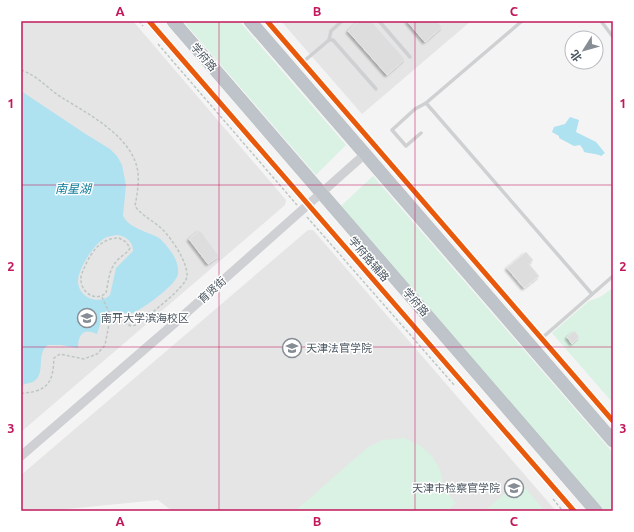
<svg xmlns="http://www.w3.org/2000/svg" width="634" height="532" font-family="Ubuntu,'Noto Sans SC',sans-serif">
	<style>
		.education { fill: #e6e5e6 }
		.green { fill: #d9f2e3 }
		.water { fill: #aee2f0; fill-rule: evenodd }
		.building { fill: #ddddde; stroke: #e5e6e7; filter: url(#shadow) }
		.lines { fill: none; stroke-linecap: round; stroke-linejoin: round }
		.highway-casing { stroke: #b9bec3; stroke-width: 13 }
		.path { stroke: #bcc7c4; stroke-width: 1.5; stroke-dasharray: 3 2; stroke-linecap: butt }
		.lane { stroke: #ced0d2; stroke-width: 3.5 }
		.street { stroke: #ced0d2; stroke-width: 7 }
		.secondary { stroke: #ced0d4; stroke-width: 9 }
		.highway { stroke: #bec4c9; stroke-width: 12 }
		.cycleway-casing { stroke: #fff; stroke-width: 8 }
		.cycleway { stroke: #e8590c; stroke-width: 5 }
		.grid { fill: none; stroke: #c2185b; stroke-width: 1; stroke-opacity: 0.55 }
		.labels { text-anchor: middle; stroke-width: 3; stroke-linejoin: round; paint-order: stroke }
		.street-label { font-size: 11px; fill: #4a5661; stroke: #fff }
		.poi-label { font-size: 11px; fill: #4a5661; stroke: #fff; text-anchor: start }
		.water-label { font-size: 12px; font-style: italic; fill: #0c7c9b; stroke: #fff }
		.neatline { fill: none; stroke: #c2185b; stroke-width: 1.5 }
		.grid-label { font-size: 13px; text-anchor: middle; font-weight: bold; fill: #c2185b }
	</style>
	<defs>
		<filter id="shadow"><feDropShadow dx="-2" dy="2" stdDeviation="1" flood-color="#0004"/></filter>
	</defs>
	<rect width="100%" height="100%" fill="#f4f4f4"/>
	<g class="education">
		<path d="M21,21H133L286,200L285,205L21,432Z"/>
		<path d="M281,21H471L362,114Z"/>
		<path d="M308,230H313L556,511H172L158,500L47,511H21V475Z"/>
	</g>
	<g class="green">
		<path d="M183,21H239L346,145L316,175Z"/>
		<path d="M373,176L613,453V511H604L341,206Z"/>
		<path d="M613,288V403L552,333L589,301L600,297Z"/>
		<path d="M404,438L420,445L432,456L440,469L444,489L456,503L447,511H295L368,447L383,440Z"/>
		<path d="M519,481L545,511H485Z"/>
	</g>
	<g class="water">
		<path d="M21,91L84,133L110,149L117,156L122,165L126,185L123,216C130,229 147,231 159,238C163,241 166,245 169,249C175,256 179,265 178,274C176,285 145,307 135,312C127,316 122,311 114,311C111,311 106,313 103,315L97,334C83,327 78,335 78,348L61,345H48C35,354 47,374 33,382C30,383 25,384 21,385ZM117,235C125,236 133,241 133,251L116,268L110,295C98,306 78,297 78,281C78,269 94,244 105,238C108,236 113,236 117,235Z"/>
		<path d="M570,117L579,120L576,132L596,142L605,153L601,156C596,153 590,154 584,152L583,149L580,145L574,146L559,138V136L552,132L554,127L565,124Z"/>
	</g>
	<g class="building">
		<path d="M359,21H371L405,59L387,75L348,31Z"/>
		<path d="M407,21H437L442,27L425,42Z"/>
		<path d="M200,230L219,256L208,264L189,239Z"/>
		<path d="M526,252L533,260L529,264L539,276L524,288L507,268Z"/>
		<path d="M575,331L579,337L572,344L567,337Z"/>
	</g>
	<g class="lines">
		<g class="highway-casing">
			<g id="highway">
				<path d="M173,21L596,511"/>
				<path d="M250,21L613,441"/>
			</g>
		</g>
		<g class="path">
			<path d="M139,21L143,26"/>
			<path d="M158,44L297,205"/>
			<path d="M21,70C38,76 47,88 61,97C88,114 134,137 138,173C139,184 137,195 135,206C142,216 154,221 163,230C172,239 188,263 187,276C187,287 146,317 136,325L131,326L114,318L110,319L105,345L97,354L84,359L60,354L54,358C53,372 53,386 36,391C31,393 26,392 21,394"/>
			<path d="M307,217L455,386"/>
			<path d="M119,238L126,242L130,248C127,254 120,256 116,262C109,269 108,284 106,293C96,302 82,293 81,281C80,276 83,271 85,266C92,251 101,238 119,238Z"/>
			<path d="M102,297L112,319"/>
			<path d="M553,499L563,511"/>
		</g>
		<g class="lane">
			<path d="M379,21L410,57"/>
			<path d="M601,21L613,37"/>
			<path d="M329,40H333L376,89"/>
			<path d="M303,62L329,40L331,31L342,21"/>
			<path d="M426,103L592,294"/>
			<path d="M421,133L406,146L392,130L415,109L426,103L522,21"/>
			<path d="M542,338L613,276"/>
		</g>
		<g class="street">
			<path d="M149,21L574,511"/>
			<path d="M267,21L613,421"/>
		</g>
		<path class="secondary" d="M21,456L176,322L365,154"/>
		<use href="#highway" class="highway"/>
		<g class="cycleway-casing">
			<g id="cycleway">
				<path d="M149,21L574,511"/>
				<path d="M267,21L613,421"/>
			</g>
		</g>
		<use href="#cycleway" class="cycleway"/>
	</g>
	<path class="grid" d="M219,21V511M415,21V511M21,185H613M21,347H613"/>
	<defs>
		<g id="university-ring" transform="scale(1)"><circle r="9.5" fill="#fff" stroke="#868d94" stroke-width="1.5"/><path d="M0-5L7-2L0 1L-7-2ZM-4 1L0 2.5L4 1V4Q0 6-4 4Z" fill="#868d94"/></g>
	</defs>
	<g fill-rule="evenodd">
		<use href="#university-ring" x="87" y="318"/>
		<use href="#university-ring" x="292" y="348"/>
		<use href="#university-ring" x="514" y="488"/>
	</g>
	<g class="labels">
		<g class="street-label">
			<text transform="translate(204 57) rotate(49)" y="4">学府路</text>
			<text transform="translate(369 259) rotate(49)" y="4">学府路辅路</text>
			<text transform="translate(212 290) rotate(-42)" y="4">育贤街</text>
			<text transform="translate(416 302) rotate(49)" y="4">学府路</text>
		</g>
		<g class="poi-label">
			<text x="101" y="322">南开大学滨海校区</text>
			<text x="306" y="352">天津法官学院</text>
			<text x="500" y="492" text-anchor="end">天津市检察官学院</text>
		</g>
		<g class="water-label">
			<text x="73" y="193">南星湖</text>
		</g>
	</g>
	<rect width="634" height="532" fill="none" stroke="#ffffff" stroke-width="44"/>
	<g transform="translate(584 50) rotate(233)"><circle r="19" fill="#ffffff" stroke="#b7bbc0"/>
	<path d="M0-3L7 15L0 10L-7 15Z" fill="#868d94"/>
	<text y="-6" font-size="11" font-weight="bold" text-anchor="middle" fill="#4a5661">北</text>
	</g>
	<rect x="22" y="22" width="590" height="488" class="neatline"/>
	<g class="grid-label">
		<text x="120" y="16">A</text>
		<text x="317" y="16">B</text>
		<text x="514" y="16">C</text>
		<text x="11" y="108">1</text>
		<text x="623" y="108">1</text>
		<text x="11" y="271">2</text>
		<text x="623" y="271">2</text>
		<text x="11" y="433">3</text>
		<text x="623" y="433">3</text>
		<text x="120" y="526">A</text>
		<text x="317" y="526">B</text>
		<text x="514" y="526">C</text>
	</g>
</svg>
